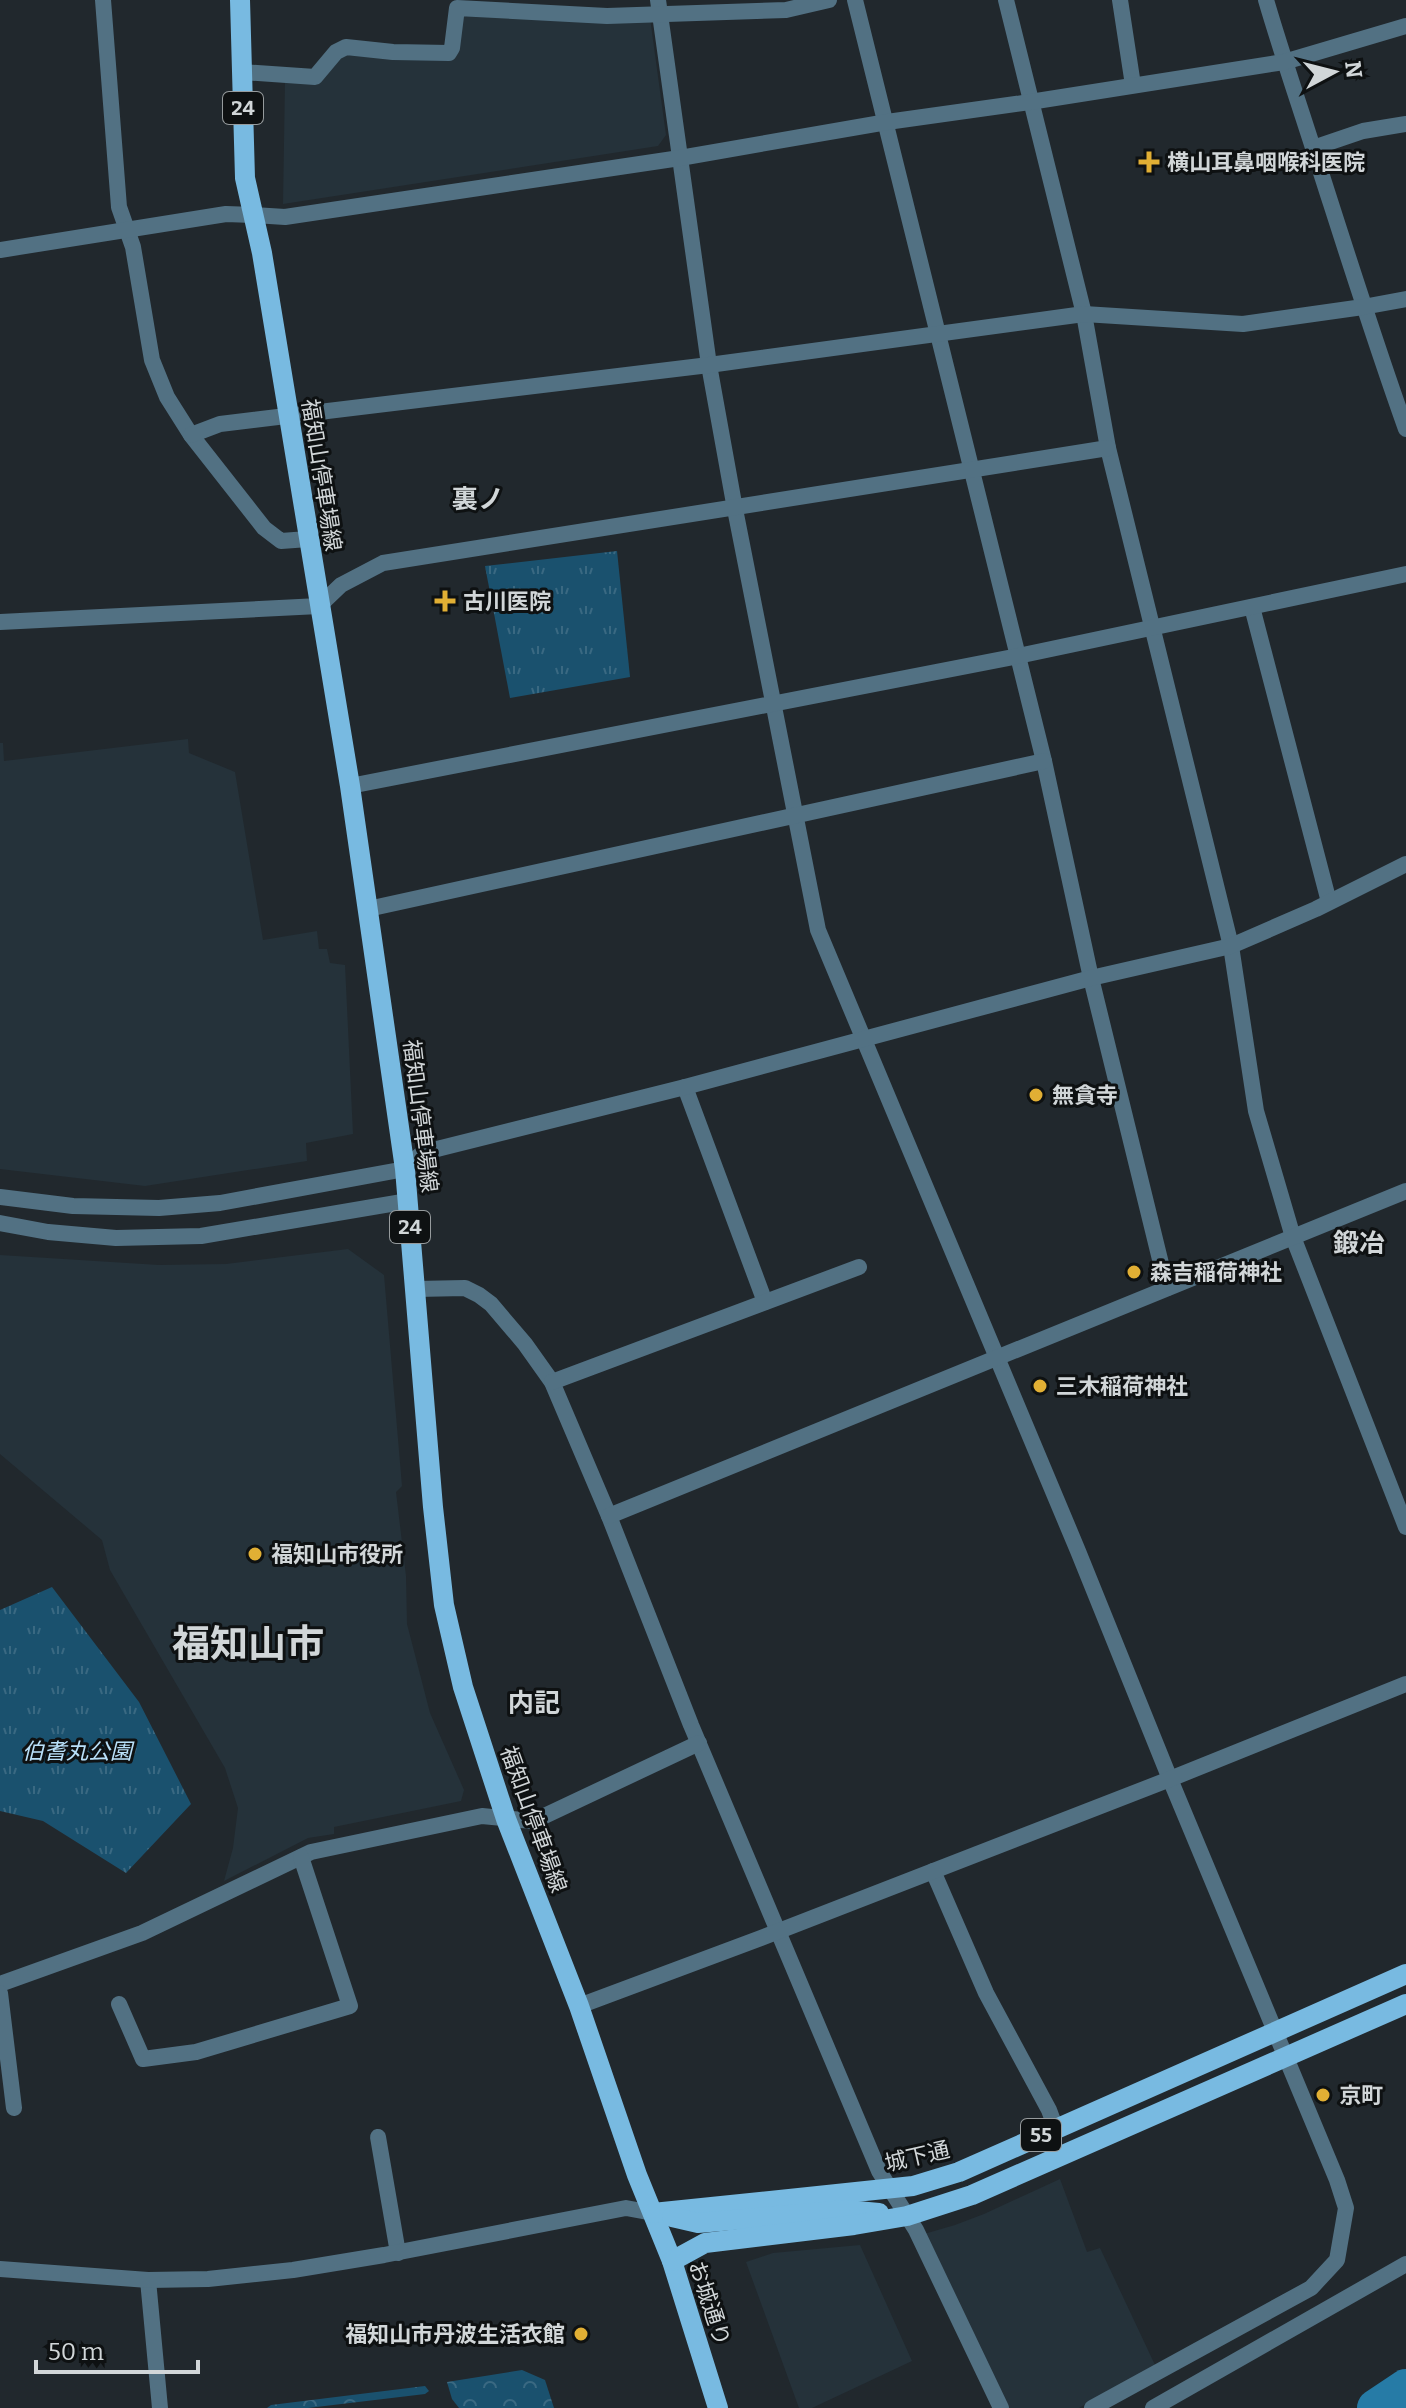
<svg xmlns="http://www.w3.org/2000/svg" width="1406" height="2408" font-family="Bitter,'Noto Sans JP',serif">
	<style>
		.built { fill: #25323a }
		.grass { fill: url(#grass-tufts) }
		.forest { fill: url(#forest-crowns) }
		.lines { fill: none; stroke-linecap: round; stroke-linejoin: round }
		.river { stroke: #267ba6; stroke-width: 38 }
		.minor { stroke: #527183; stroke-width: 16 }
		.tertiary { stroke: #527183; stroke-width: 16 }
		.primary { stroke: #78bae1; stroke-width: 20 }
		.poi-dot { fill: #e1af34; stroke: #0e1112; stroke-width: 3 }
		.labels { text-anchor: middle; stroke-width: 6; stroke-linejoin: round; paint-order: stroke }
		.shield { fill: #0e1112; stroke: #969b9d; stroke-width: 2 }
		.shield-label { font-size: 20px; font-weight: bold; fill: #d1d6d8 }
		.poi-label { font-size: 22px; font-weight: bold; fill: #d1d6d8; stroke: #0e1112; text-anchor: start }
		.street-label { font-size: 22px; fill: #d1d6d8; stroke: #0e1112 }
		.park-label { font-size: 22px; font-style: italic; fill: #b9e0f9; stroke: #0e1112 }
		.quarter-label { font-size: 26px; font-weight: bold; fill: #d1d6d8; stroke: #0e1112 }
		.town-label { font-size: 38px; font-weight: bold; fill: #d1d6d8; stroke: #0e1112 }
	</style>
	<defs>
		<pattern id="grass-tufts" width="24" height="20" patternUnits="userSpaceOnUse" patternTransform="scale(2)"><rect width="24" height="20" fill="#1a516e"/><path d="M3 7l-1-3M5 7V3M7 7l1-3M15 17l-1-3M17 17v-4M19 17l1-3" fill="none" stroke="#3a6982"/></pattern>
		<pattern id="forest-crowns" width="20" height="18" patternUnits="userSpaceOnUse" patternTransform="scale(2)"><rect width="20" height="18" fill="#1a516e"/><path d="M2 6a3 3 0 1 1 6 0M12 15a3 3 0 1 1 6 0" fill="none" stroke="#3a6982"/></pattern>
	</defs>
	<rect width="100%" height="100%" fill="#21282d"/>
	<g class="built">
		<path d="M459,11L650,18L666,135L658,146L283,204L285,81L319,82L340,55L450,57Z"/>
		<path d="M188,739L189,753L235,772L263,940L317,931L319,949H327L330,963L345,965L353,1134L306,1143L307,1161L145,1186L0,1169V743H3L4,761Z"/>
		<path d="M348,1249L384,1275L402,1486L396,1492L406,1576L407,1624L430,1713L464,1790L461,1801L334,1827V1834L308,1838L224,1881L233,1848L238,1808L225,1768L110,1570L102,1540L0,1454V1255L159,1265L226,1264Z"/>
		<path d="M1060,2179L1087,2252L1100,2248L1155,2365L1079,2408H1006L924,2234L955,2225L984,2214Z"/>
		<path d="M860,2245L912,2361L812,2408H799L746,2262L773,2253Z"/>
	</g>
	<g class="grass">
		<path d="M617,551L630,677L510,698L485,566Z"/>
		<path d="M52,1587L139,1702L191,1804L126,1873L43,1821L0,1811V1610Z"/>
	</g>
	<g class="forest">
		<path d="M522,2370L545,2380L554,2408H459L452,2399L447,2382Z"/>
		<path d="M425,2386L429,2391L425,2394L308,2408H267L271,2405Z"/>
	</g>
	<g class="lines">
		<path class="river" d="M1376,2408L1406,2388"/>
		<g class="minor">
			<path d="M103,0L119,207L133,247L152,360L167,397L191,435L264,528L281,541L308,539"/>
			<path d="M658,0L709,365L735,509L818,930L1078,1551L1170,1779L1337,2180L1346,2208L1337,2260L1311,2288L1092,2408"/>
			<path d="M855,0L1044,761L1091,978L1167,1288"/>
			<path d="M1006,0L1084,314L1108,448L1231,946L1256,1111L1293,1237L1406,1527"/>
			<path d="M1120,0L1133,85"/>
			<path d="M1266,0C1281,51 1298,101 1314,151C1344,244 1373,337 1406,429"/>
			<path d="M242,72L315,77L336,52L346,47L393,52L449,53L452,48L457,8L607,16L786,10L829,0"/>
			<path d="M1313,148L1363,131L1406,124"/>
			<path d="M253,215L285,217L680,158L887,122L1030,102L1284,62L1406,26"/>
			<path d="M191,435L220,424L709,365L1084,314L1243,324L1363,307L1406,299"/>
			<path d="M1252,607L1329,902"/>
			<path d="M0,622L319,606L341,585L383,563L1108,448"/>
			<path d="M350,786L1018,656L1406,574"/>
			<path d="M368,909L1044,761"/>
			<path d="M685,1087L765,1302"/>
			<path d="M405,1169L422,1153L441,1148L685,1087L1091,978L1231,946L1316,909L1406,864"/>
			<path d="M416,1289L465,1288L479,1295L491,1304L525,1344L552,1382L609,1516L691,1725L879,2171L916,2230L1001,2408"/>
			<path d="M552,1382L859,1267"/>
			<path d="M609,1516C875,1409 1140,1299 1406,1191"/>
			<path d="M933,1871L986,1993L1049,2110L1056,2129"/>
			<path d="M0,1984L142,1933L311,1852L482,1816L532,1821L538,1819L699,1743"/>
			<path d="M0,1993L14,2108"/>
			<path d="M119,2004L143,2059L196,2052L350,2006L301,1857"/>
			<path d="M579,2006L761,1938L1170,1779L1406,1684"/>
			<path d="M378,2137L398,2253"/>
			<path d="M148,2280L160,2408"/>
			<path d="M1153,2408L1406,2264"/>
		</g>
		<g class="tertiary">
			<path d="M0,250L226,214L253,215"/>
			<path d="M0,1197L73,1206L159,1208L220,1203L405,1169"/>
			<path d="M0,1223L48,1232L116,1238L201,1236L408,1201"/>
			<path d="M0,2269L148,2280L208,2279L293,2270L384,2255L626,2208L653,2213"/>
		</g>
		<g class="primary">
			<path d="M240,0L245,178L262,253L350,786L405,1169L433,1507L444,1605L463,1687L506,1819L579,2006L637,2175L672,2261L718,2408"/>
			<path d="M653,2213L913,2186L959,2172L1406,1974"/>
			<path d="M672,2217L698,2223L846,2210L879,2213"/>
			<path d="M672,2261L705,2243L854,2225L907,2216L972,2195L1406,2004"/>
		</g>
	</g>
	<g class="poi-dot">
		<path d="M1145 150h8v8h8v8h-8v8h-8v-8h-8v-8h8z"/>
		<path d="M441 589h8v8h8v8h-8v8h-8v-8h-8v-8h8z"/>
		<circle cx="1036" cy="1095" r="8"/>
		<circle cx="1134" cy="1272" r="8"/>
		<circle cx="1040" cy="1386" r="8"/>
		<circle cx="255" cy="1554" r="8"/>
		<circle cx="1323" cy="2095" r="8"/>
		<circle cx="581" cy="2334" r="8"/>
	</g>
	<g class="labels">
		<g class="shield">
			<rect x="223" y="92" width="40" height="32" rx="6"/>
			<rect x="390" y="1211" width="40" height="32" rx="6"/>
			<rect x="1021" y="2119" width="40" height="32" rx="6"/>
		</g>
		<g class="shield-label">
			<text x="243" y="115">24</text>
			<text x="410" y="1234">24</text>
			<text x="1041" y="2142">55</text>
		</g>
		<g class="poi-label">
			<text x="1167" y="170">横山耳鼻咽喉科医院</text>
			<text x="463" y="609">古川医院</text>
			<text x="1052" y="1103">無貪寺</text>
			<text x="1150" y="1280">森吉稲荷神社</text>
			<text x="1056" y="1394">三木稲荷神社</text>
			<text x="271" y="1562">福知山市役所</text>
			<text x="1339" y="2103">京町</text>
			<text x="565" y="2342" text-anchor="end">福知山市丹波生活衣館</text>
		</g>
		<g class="street-label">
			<text transform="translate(322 475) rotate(81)" y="8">福知山停車場線</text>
			<text transform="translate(421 1116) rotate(83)" y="8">福知山停車場線</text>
			<text transform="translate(534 1819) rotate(70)" y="8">福知山停車場線</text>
			<text transform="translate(917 2156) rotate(-13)" y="8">城下通</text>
			<text transform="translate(710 2303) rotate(72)" y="8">お城通り</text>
		</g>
		<g class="park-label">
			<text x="77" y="1759">伯耆丸公園</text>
		</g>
		<g class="quarter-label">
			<text x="478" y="508">裏ノ</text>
			<text x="1359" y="1252">鍛冶</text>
			<text x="534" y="1712">内記</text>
		</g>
		<g class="town-label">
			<text x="248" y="1657">福知山市</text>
		</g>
	</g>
	<g transform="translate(1334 72) rotate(83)" stroke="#0e1112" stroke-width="6" paint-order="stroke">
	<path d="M0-6L14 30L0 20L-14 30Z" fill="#d1d6d8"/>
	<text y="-12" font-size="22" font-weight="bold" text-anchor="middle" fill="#d1d6d8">N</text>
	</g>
	<path d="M36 2360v12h162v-12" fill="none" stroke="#d1d6d8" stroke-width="4"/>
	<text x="48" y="2360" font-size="24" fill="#d1d6d8" stroke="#0e1112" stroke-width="6" paint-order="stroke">50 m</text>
</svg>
